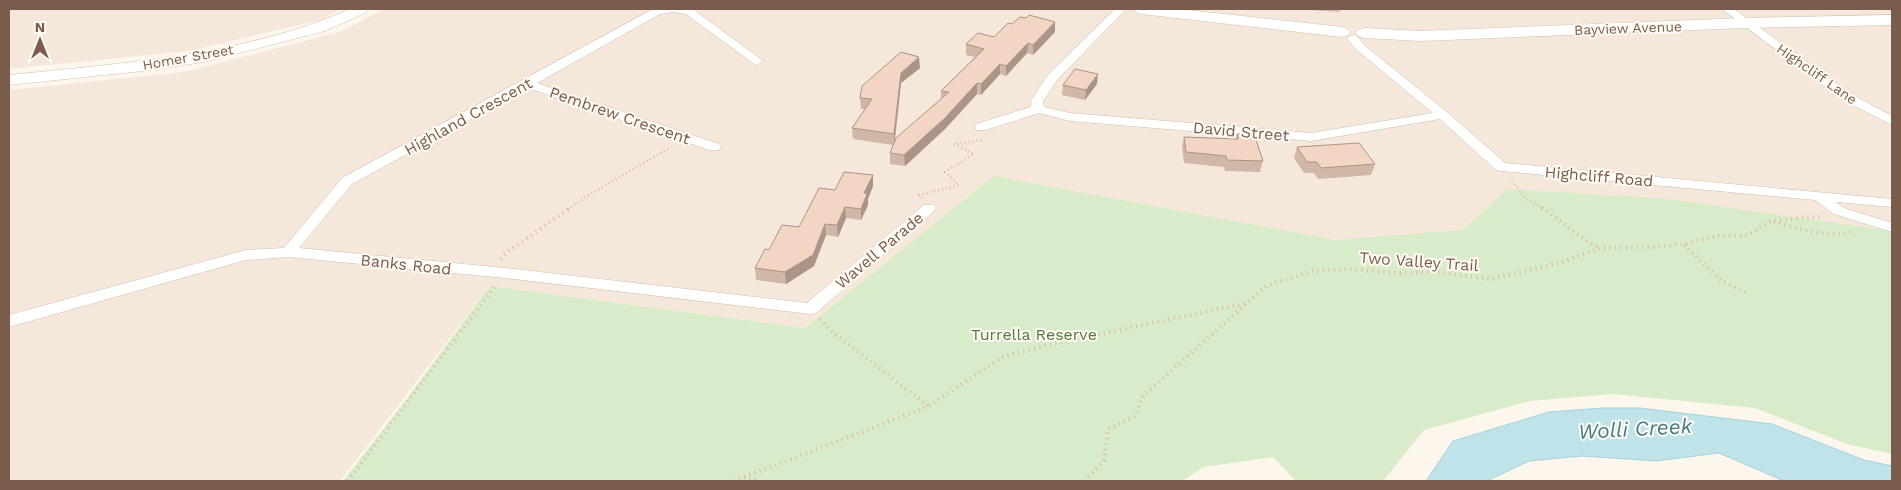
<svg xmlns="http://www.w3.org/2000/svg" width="1901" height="490" font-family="'Work Sans',sans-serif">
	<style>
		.residential { fill: #f5e8da }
		.green { fill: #d8ecc9 }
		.water { fill: #bfe3e8; stroke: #a5d3da }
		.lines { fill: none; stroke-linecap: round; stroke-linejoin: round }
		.minor-casing { stroke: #d1beb0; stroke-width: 1 }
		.secondary-casing { stroke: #d6c0b0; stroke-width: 1 }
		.path-far1 { stroke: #d9b8a5; stroke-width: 2.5; stroke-dasharray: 1 3; stroke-linecap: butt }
		.path { stroke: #d9b8a5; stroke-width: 4; stroke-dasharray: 1 4.5; stroke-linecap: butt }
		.minor { fill: #fff; fill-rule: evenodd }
		.secondary { fill: #fff; fill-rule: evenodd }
		.wall { fill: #d1b7a8 }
		.shaded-wall { fill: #aa9588 }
		.building { fill: #f3d5c3; stroke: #aa9588 }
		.labels { text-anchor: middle; stroke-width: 4; stroke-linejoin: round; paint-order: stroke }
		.far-street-label { font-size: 14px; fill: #7a5c4d; stroke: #fffaf3 }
		.street-label { font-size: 16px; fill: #7a5c4d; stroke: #fffaf3 }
		.park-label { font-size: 16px; fill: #537a41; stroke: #fffaf3 }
		.near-water-label { font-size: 21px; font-style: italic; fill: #437c86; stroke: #fffaf3 }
	</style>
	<rect width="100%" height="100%" fill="#fdf6ec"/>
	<g class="residential">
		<path d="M9,9H341L320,20L189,51L9,69Z"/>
		<path d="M384,9H1892V233L1468,234L805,328L490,286L340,481H9V90L184,72L339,32Z"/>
	</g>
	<path class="green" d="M994,176L1335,240L1463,230L1508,189L1669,199L1892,231V454L1847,444L1755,408L1613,394L1530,401L1424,430L1383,481H1296L1273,457L1204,467L1182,481H343L402,405L490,286L805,328Z"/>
	<path class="water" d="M1602,408H1640L1772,424L1864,460L1892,466V481H1784L1719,453L1656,461L1582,456L1529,461L1487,481H1426L1453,441L1549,412Z"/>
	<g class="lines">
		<g class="minor-casing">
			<g id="minor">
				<path d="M653,9L694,10L763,61L757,65L753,63L686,14L674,12L660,14L537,83L719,144L721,147L719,150H709L528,88L352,184L299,248L505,268L807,303L924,205H934L936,208L934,211L816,313L810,314L505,278L288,257L246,260L9,327V315L246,250L284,248L342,178Z"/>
				<path d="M1115,9H1126L1057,80L1043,101L1044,107L1070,113L1311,133L1433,113L1357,50L1347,38L1353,35L1357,36L1365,46L1447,112L1505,163L1892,199V207L1836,202L1844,208L1892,223V232L1834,214L1815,200L1501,171L1496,170L1440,119L1311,141L1070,121L1039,113L986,130H976L975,127L976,124L1031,107V101L1048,75Z"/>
				<path d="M1722,9H1734L1849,93L1892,116V125L1841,99Z"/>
			</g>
		</g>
		<g class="secondary-casing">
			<g id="secondary">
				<path d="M350,9H370L367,12L325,31L204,62L143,71L9,85V75C124,63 243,56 350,9Z"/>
				<path d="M1133,9H1179L1342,27L1348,29L1350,32L1348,35L1342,37L1141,14L1136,12Z"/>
				<path d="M1892,15V25L1745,28L1421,41L1364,38L1358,36L1356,33L1358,30L1364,28L1421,31L1745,18Z"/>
			</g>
		</g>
		<g class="path-far1">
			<path d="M1512,181L1526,199L1544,209"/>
			<path d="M922,198L919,195L959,185L945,172L974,154L954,144L983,140"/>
			<path d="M568,209L589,195L671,147"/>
		</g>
		<g class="path">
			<path d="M1542,208C1563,221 1576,237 1599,247"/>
			<path d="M1774,222C1798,228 1831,240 1855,230"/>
			<path d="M1684,245L1722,281L1749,294"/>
			<path d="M501,259L506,253L570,208"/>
			<path d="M820,319L829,329L928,406"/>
			<path d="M744,477L760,481"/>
			<path d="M348,481L495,286"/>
			<path d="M734,481L929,406L1002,357L1047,345L1247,303"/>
			<path d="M1085,481L1104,460L1108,429L1135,416L1143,396L1266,286L1312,271L1349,269L1398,273L1437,272L1491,279L1559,263L1600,248L1656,247L1684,244L1715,236L1748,235L1771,221L1821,216"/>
		</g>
		<use href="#minor" class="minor"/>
		<use href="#secondary" class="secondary"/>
	</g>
	<g class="wall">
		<path d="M1298,9H1341L1339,12Z"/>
		<path d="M1055,32L1033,55L1027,53L1006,76L1000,74L981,95L977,94L945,129L905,166L890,164V153L893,145L853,139L852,128L865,109H861L860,98L920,68L901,83L895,141L941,99V91L975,57L966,55V44L994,37Z"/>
		<path d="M1097,84L1085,100L1062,95L1063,85Z"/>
		<path d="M1237,134L1263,161L1260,172L1225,171L1224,167L1184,163L1182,147L1184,137L1236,139Z"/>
		<path d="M1297,147L1375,164L1371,175L1318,179L1314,173H1304L1294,158Z"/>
		<path d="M873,175V186L868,199V205L861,220L846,218L838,237L826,235L814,266L786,284L756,280L755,268L769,250Z"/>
	</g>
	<g class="shaded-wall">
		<path d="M1055,22V32L1033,55V45Z"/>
		<path d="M1028,43L1027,53L1006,76V66Z"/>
		<path d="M919,57L920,68L901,83L894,145V134L901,73Z"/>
		<path d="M1000,64V74L981,95V84Z"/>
		<path d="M1098,74L1097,84L1085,100L1086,90Z"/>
		<path d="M977,83V94L945,129L905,166L904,155Z"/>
		<path d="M873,175V186L868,199V205L861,220V209L864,193Z"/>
		<path d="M845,207L846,218L838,237L837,225Z"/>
		<path d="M825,224L826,235L814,266L786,284L785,272Z"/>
	</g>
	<g class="building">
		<path d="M1029,15L1055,22L1033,45L1028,43L1006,66L1000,64L981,84L977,83L945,118L904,155L890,153L896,138L949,92L941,91L984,49L966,44L978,33L994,37L1008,23L1012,24L1020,17L1026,18Z"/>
		<path d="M901,52L919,57L901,73L894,134L852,128L872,99L860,98L862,86Z"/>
		<path d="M1075,69L1098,74L1086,90L1063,85Z"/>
		<path d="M1237,134H1254L1263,161L1227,160L1226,156L1186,152L1184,137L1238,139Z"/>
		<path d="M1359,143L1375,164L1321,168L1317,162H1307L1297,147Z"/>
		<path d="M844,172L873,175L864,193L867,194L861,209L845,207L837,225L825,224L813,255L785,272L755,268L765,249L769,250L782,225L799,227L819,188L835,190Z"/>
	</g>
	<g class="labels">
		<g class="far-street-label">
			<text transform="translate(1628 28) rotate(-2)" y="5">Bayview Avenue</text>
			<text transform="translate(188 57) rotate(-10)" y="5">Homer Street</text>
			<text transform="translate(1817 74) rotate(35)" y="5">Highcliff Lane</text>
		</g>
		<g class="street-label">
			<text transform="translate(620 115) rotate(19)" y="6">Pembrew Crescent</text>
			<text transform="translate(468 116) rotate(-29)" y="6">Highland Crescent</text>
			<text transform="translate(1241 131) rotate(5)" y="6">David Street</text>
			<text transform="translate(1599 176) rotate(5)" y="6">Highcliff Road</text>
			<text transform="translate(879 250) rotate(-40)" y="6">Wavell Parade</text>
			<text transform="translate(1419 261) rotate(4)" y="6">Two Valley Trail</text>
			<text transform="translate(406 264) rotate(6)" y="6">Banks Road</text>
		</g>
		<g class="park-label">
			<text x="1034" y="340">Turrella Reserve</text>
		</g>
		<g class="near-water-label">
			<text transform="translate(1635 429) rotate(-3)" y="7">Wolli Creek</text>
		</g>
	</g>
	<rect width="1901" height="490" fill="none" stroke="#7a5c4d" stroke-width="20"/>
	<g transform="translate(40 40)" stroke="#fffaf3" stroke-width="4" paint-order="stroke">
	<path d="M0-4L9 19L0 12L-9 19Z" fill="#7a5c4d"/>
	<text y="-8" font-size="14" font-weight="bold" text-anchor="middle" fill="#7a5c4d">N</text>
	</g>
</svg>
